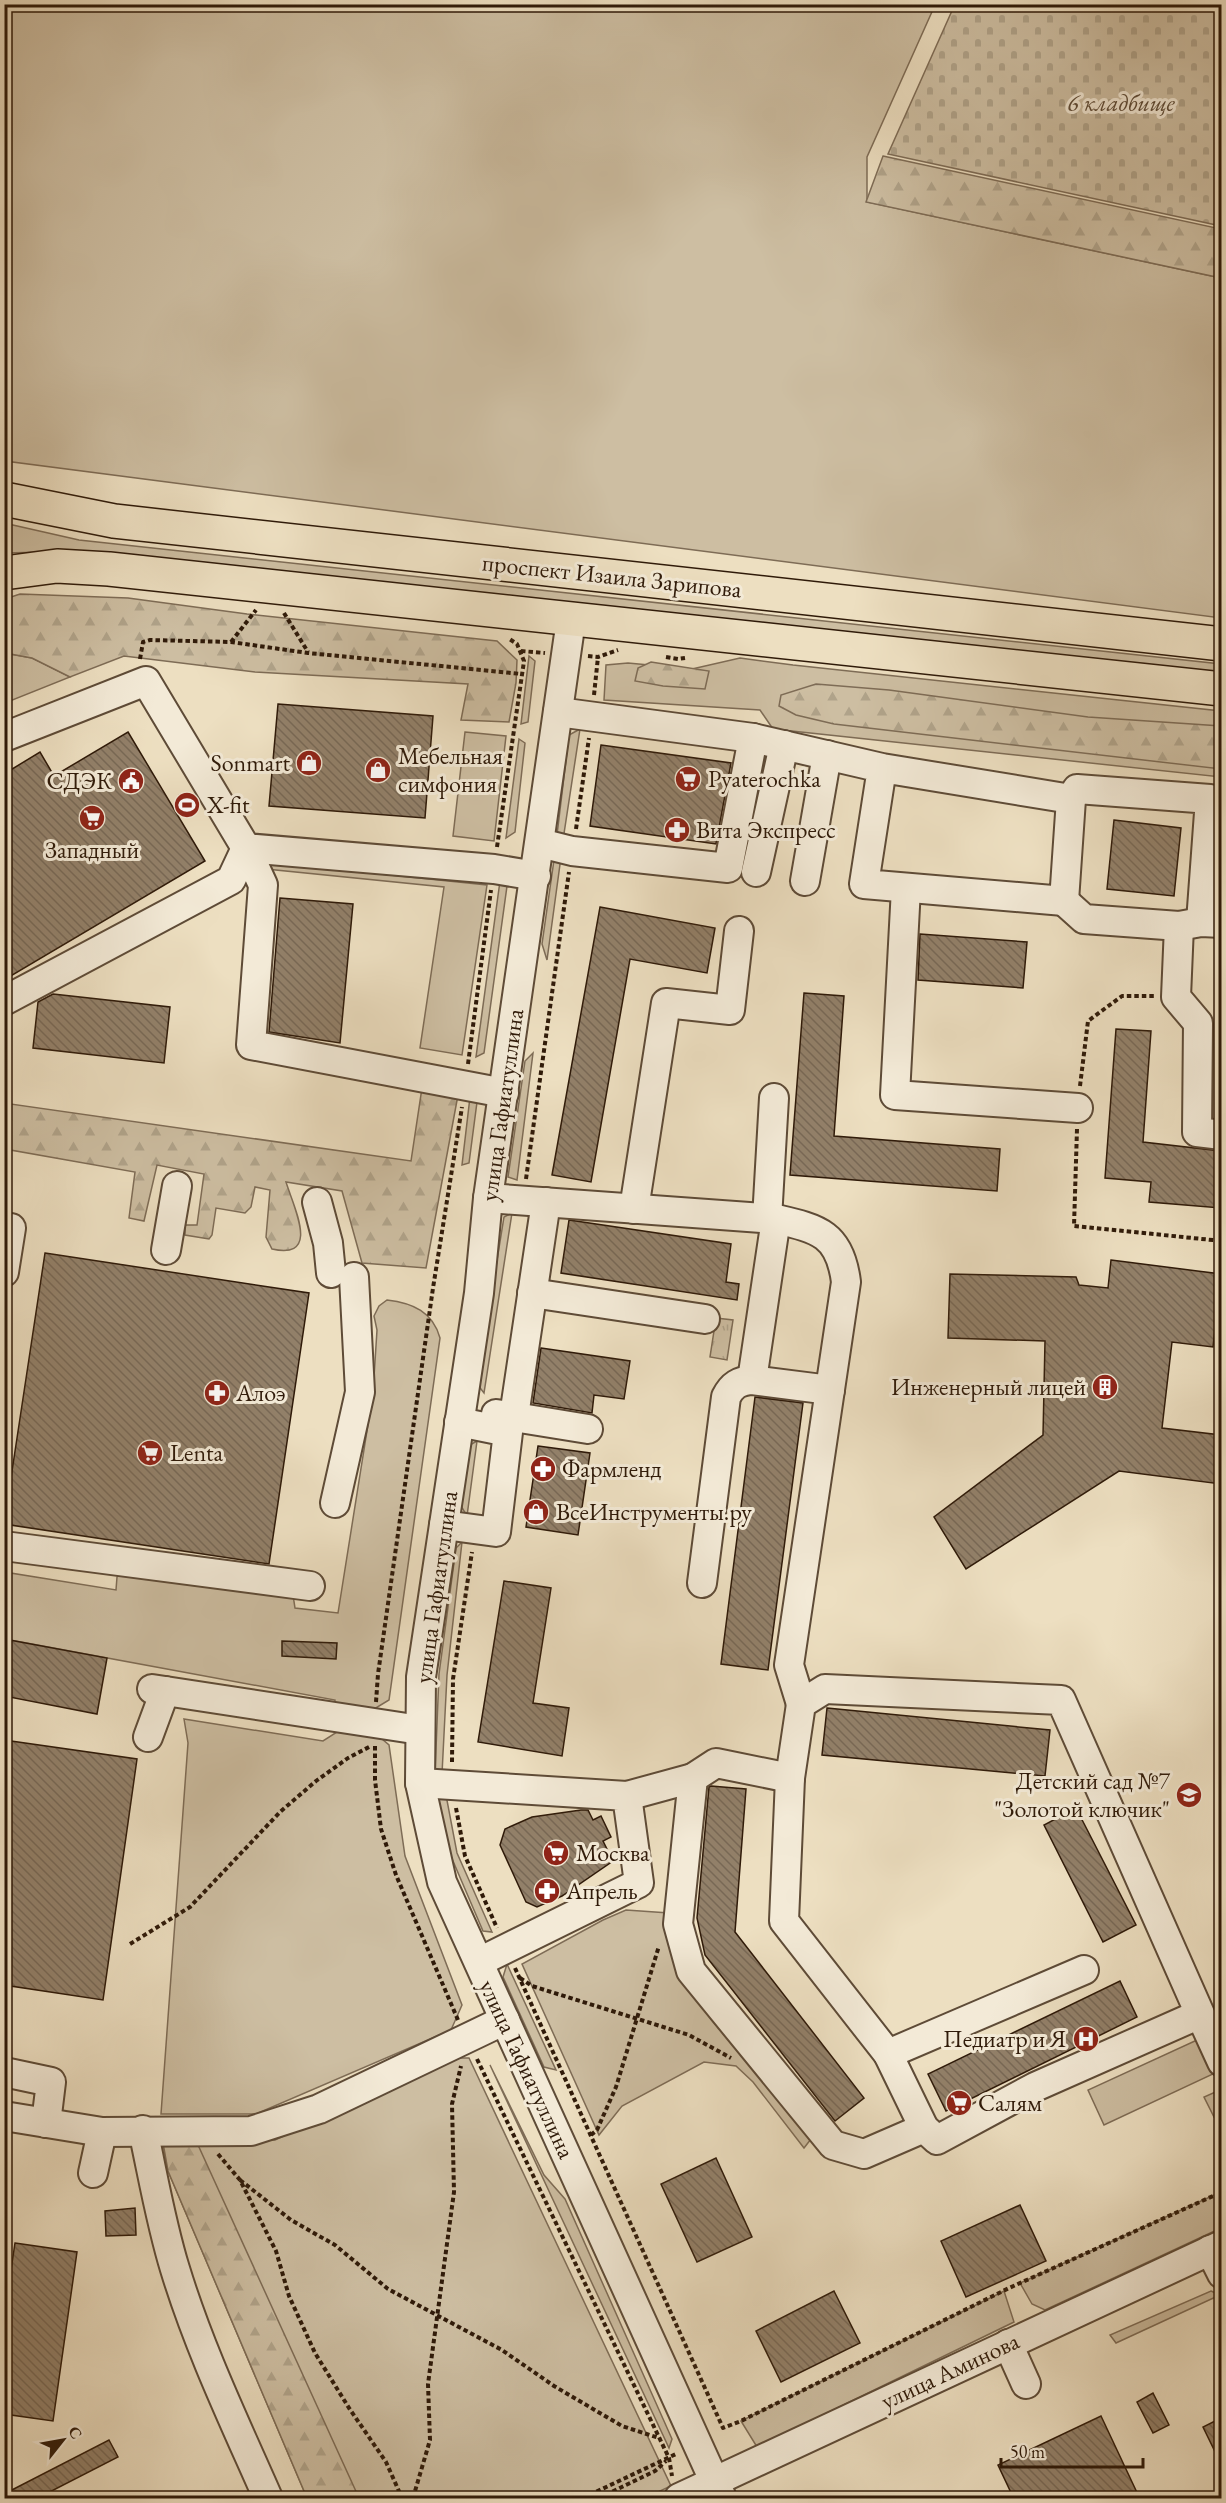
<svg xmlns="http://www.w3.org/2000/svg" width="1226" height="2503" font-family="'EB Garamond',serif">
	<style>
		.grass { fill: #cdbea2; stroke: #7e6c56; stroke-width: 1.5 }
		.forest { fill: url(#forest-firs); stroke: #7e6c56; stroke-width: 1.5 }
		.cemetery { fill: url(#cemetery-stones); stroke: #7e6c56; stroke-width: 1.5 }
		.park { fill: url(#park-tufts); stroke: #7e6c56; stroke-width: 1.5 }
		.building { fill: url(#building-back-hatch); stroke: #2f1a09; stroke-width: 1.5 }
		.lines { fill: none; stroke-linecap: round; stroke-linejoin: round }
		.minor-casing { stroke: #5e4b37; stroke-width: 32 }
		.major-casing { stroke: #2f1a09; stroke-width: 36 }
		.path { stroke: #2f1a09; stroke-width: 4; stroke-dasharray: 4.5 3; stroke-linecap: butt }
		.minor { stroke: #f3ead7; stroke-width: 28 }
		.major { stroke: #eddfc1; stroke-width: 33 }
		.labels { text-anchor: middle; stroke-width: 6; stroke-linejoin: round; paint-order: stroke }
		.park-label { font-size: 24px; font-style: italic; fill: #5e4b37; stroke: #f3ead7 }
		.street-label { font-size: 24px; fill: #2f1a09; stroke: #f3ead7 }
		.poi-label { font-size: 24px; fill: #2f1a09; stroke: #f3ead7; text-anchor: start }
	</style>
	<defs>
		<pattern id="forest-firs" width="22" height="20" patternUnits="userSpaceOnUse" patternTransform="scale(1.5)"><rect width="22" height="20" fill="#cdbea2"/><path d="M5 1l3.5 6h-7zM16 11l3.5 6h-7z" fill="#b0a38a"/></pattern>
		<pattern id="cemetery-stones" width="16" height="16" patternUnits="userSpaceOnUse" patternTransform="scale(1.5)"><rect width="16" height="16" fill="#cdbea2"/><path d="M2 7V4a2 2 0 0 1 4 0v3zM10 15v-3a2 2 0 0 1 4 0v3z" fill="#b0a38a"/></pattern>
		<pattern id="park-tufts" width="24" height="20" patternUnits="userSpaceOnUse" patternTransform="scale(1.5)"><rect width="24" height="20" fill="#cdbea2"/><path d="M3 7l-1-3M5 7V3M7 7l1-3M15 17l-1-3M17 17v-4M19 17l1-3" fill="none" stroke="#b0a38a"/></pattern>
		<pattern id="building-back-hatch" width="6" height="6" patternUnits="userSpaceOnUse" patternTransform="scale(1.5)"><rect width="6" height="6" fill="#928069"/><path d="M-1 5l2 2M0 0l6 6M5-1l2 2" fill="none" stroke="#786855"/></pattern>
	</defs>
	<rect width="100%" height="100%" fill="#eddfc1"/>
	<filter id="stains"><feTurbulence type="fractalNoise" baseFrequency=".00333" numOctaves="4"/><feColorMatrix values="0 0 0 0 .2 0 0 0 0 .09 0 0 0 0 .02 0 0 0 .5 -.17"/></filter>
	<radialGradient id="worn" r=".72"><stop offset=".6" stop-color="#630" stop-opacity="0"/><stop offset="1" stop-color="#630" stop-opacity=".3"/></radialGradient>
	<g class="grass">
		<path d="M5,5H935L867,157V202L1221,278V618L5,461Z"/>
		<path d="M4,523L79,540L1221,664V674L86,551L5,553Z"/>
		<path d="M4,653L32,658L70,677L5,703Z"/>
		<path d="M529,656L535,661L528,722L521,724Z"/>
		<path d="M740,658L793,665L1221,711V777L773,729L760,710L604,700L606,665L628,663L692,669Z"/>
		<path d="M580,729L563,840L557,835L569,735Z"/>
		<path d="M465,732L506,736L494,841L453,836Z"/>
		<path d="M519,739L525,743L515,832L506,838Z"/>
		<path d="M561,857L547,960L542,944L554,860Z"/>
		<path d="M264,862L487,885L462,1055L420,1048L444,887L266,869Z"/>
		<path d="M500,881L507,886L484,1053L476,1057Z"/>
		<path d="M533,1053L517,1180L508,1177L525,1061Z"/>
		<path d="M470,1097L477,1102L469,1163L462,1165Z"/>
		<path d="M512,1213L484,1393L477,1384L504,1217Z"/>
		<path d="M387,1300C413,1303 433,1312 440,1338L389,1700L366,1714L334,1708L335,1700L5,1639L4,1572L116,1590L117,1577L126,1568L293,1595L295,1608L338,1613L373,1393L377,1330L374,1316L379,1306Z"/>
		<path d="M477,1441L467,1516L461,1506L468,1446Z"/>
		<path d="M462,1542L447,1675L442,1774H435L439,1674L456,1548Z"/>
		<path d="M184,1719L323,1741L340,1730L382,1739L389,1745L405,1856L462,2005L451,2030L256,2114H161L188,1743Z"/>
		<path d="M437,1793L446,1795L457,1853L492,1932L483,1931L450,1854Z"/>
		<path d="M626,1910L669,1913L675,1956L711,2019L811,2139L804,2148L753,2082L736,2066L704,2062L622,2106L599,2135L522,1964L603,1920Z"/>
		<path d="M507,1964L556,2070L544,2067L503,1977Z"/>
		<path d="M1197,2040L1213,2074L1104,2125L1088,2090Z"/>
		<path d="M450,2058H469L671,2486L645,2498H307L168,2171L163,2143L275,2140Z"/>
		<path d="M490,2065L544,2175L565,2199L672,2439L669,2448Z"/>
		<path d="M1220,2090L1221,2114L1214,2117L1204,2097Z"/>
		<path d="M1221,2192V2228L1045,2310L1032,2304L1020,2283Z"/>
		<path d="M1004,2291L1014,2322L757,2447L741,2421Z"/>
		<path d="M1211,2291L1220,2295L1116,2343L1110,2335Z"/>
	</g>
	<g class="forest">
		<path d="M883,156L1221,229V278L866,202Z"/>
		<path d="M20,594L128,598L247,614L497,641L517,660L516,683L509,722L461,720L468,684L255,672L124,656L70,677L32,658L5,653V599Z"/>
		<path d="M651,662L709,671L705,689L663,686L635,681L638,668Z"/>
		<path d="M816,684L889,690L1088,717L1221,726V769L834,724L796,715L779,706L781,695Z"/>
		<path d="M422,1088L458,1095L426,1268L362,1263L342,1191L286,1182C294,1208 321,1260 272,1249L266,1237L270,1190L255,1187L251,1207L245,1213L216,1208L212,1235L209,1239L185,1235V1225H197L204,1174L157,1165L144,1221L129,1218L135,1172L5,1149L4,1103L411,1161Z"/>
		<path d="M163,2143L198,2145L359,2498H307L168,2171Z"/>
	</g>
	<path class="cemetery" d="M955,4L1221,5V226L888,154Z"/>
	<path class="park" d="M716,1318L733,1320L727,1360L710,1357Z"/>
	<g class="building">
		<path d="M278,704L433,716L425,818L269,806Z"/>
		<path d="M128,732L205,861L4,980V774L40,752L54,776Z"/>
		<path d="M601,745L731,763L716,844L590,826Z"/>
		<path d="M1114,820L1181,828L1174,896L1107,889Z"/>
		<path d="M280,898L353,904L340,1043L269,1032Z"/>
		<path d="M600,907L715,928L707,973L630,959L591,1182L552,1175Z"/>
		<path d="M920,934L1027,942L1023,988L918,980Z"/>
		<path d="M804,993L844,996L834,1136L1000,1149L997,1191L790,1175Z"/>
		<path d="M53,994L170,1007L164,1063L33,1048L38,1002Z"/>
		<path d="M1116,1029L1151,1031L1143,1142L1221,1151V1208L1149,1202L1151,1182L1105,1178Z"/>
		<path d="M569,1220L731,1244L726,1282L739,1284L737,1300L561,1273Z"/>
		<path d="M45,1253L309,1293L269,1564L4,1524Z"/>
		<path d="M1111,1260L1221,1274L1213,1347L1172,1342L1162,1428L1221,1435V1484L1119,1471L966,1569L934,1517L1043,1435L1045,1341L948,1338L950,1274L1076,1277L1079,1285L1108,1288Z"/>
		<path d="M541,1348L630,1361L624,1399L594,1395L592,1413L533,1403Z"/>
		<path d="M755,1397L803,1403L768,1670L721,1664Z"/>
		<path d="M538,1446L590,1453L578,1535L526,1527Z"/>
		<path d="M504,1581L551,1588L533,1703L569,1708L562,1756L478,1742Z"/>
		<path d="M4,1639L107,1658L97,1714L4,1696Z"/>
		<path d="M282,1641L337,1643L336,1659L282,1656Z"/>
		<path d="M827,1708L1050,1730L1045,1776L822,1755Z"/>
		<path d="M4,1740L137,1759L103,2000L4,1985Z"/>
		<path d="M711,1786L746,1789L735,1932L864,2098L835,2121L705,1955L697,1918L709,1787Z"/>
		<path d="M1076,1808L1136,1925L1103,1942L1044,1825Z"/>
		<path d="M581,1810H588L593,1820L601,1816L611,1837L603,1841L613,1861L562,1896L537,1907L526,1902L500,1845L505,1829L532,1817Z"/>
		<path d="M1120,1981L1137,2017L946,2111L928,2074Z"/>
		<path d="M716,2158L752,2237L697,2262L661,2184Z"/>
		<path d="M1020,2205L1046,2261L966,2297L941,2241Z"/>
		<path d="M135,2208L136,2235L106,2236L105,2211Z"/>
		<path d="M15,2243L77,2252L53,2421L4,2414V2317Z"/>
		<path d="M834,2291L860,2343L781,2382L756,2331Z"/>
		<path d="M1153,2393L1169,2425L1153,2433L1137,2402Z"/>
		<path d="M1101,2416L1140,2499H1014L998,2465Z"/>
		<path d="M1221,2418V2464L1203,2427Z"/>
		<path d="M109,2440L118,2457L36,2499H4V2494Z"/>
	</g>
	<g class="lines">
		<g class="minor-casing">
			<g id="minor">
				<path d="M571,620L488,1198L479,1293L421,1677L420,1783L442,1882L722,2498"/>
				<path d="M558,712L753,738L882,768L864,884L1064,901L1071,799L882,768"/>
				<path d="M4,737L146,681L246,848L494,869L536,876"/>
				<path d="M1071,799L1077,789L1210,799L1201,922"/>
				<path d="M540,843L572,851L728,868L753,738"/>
				<path d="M246,848L263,885L251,1045L504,1093"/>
				<path d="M756,872L784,745"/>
				<path d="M805,881L827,755"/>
				<path d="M906,888L895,1095L1078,1108"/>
				<path d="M1064,901L1084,919L1179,926"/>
				<path d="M1222,923L1201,922L1179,926L1176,997L1198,1023L1197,1132L1222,1135"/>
				<path d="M4,1001L231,880L246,848"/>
				<path d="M488,1198L776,1219C819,1229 840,1234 846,1282L789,1665L801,1704"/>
				<path d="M317,1202L328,1243L331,1273"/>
				<path d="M634,1209L666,1003L730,1010L739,931"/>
				<path d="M767,1219L774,1098"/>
				<path d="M166,1250L177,1186"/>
				<path d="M4,1272L11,1228"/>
				<path d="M532,1293L705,1319"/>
				<path d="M752,1380L776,1219"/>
				<path d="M496,1414L588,1429"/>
				<path d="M514,1416L546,1202"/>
				<path d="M335,1503L360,1392L354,1277"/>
				<path d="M444,1525L496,1532L508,1432L459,1422"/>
				<path d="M4,1546L310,1586"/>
				<path d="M702,1583L726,1397C732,1385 739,1381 752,1380L830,1390"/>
				<path d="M152,1689L420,1730"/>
				<path d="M148,1737L165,1691"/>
				<path d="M790,1778L716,1763L693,1778L678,1924L691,1971L833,2145L864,2154L924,2128"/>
				<path d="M420,1783L627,1796L639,1883L479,1962"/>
				<path d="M627,1796L693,1778"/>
				<path d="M1200,2014L1035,2087L937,2140L924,2128L888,2054L784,1921L790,1778L801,1704L825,1689L1061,1700L1200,2014L1222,2062"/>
				<path d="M888,2054L1084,1970"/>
				<path d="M4,2072L51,2082L46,2123"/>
				<path d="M4,2116L102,2132L251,2131L319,2109L505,2020"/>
				<path d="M143,2130C153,2176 161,2224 175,2269C199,2348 235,2423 268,2498"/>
				<path d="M93,2173L102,2132"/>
				<path d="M1210,2250L1222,2274"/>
				<path d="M1008,2344L1026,2384"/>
				<path d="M679,2498L1222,2245"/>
			</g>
		</g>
		<g class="major-casing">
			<g id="major">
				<path d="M4,499L114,521L1222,644"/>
				<path d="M4,573L57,566L109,569L1222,689"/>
			</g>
		</g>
		<g class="path">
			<path d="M284,613L308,652"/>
			<path d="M231,642L256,610"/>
			<path d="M521,651L545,653"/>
			<path d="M588,656L598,657L618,650"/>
			<path d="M666,657L678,659L685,658"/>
			<path d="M140,659L143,642L150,640L231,642L308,653L522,674"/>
			<path d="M594,695L598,657"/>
			<path d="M576,829L589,738"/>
			<path d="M497,847L524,661L517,644L508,638"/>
			<path d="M468,1064L491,890"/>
			<path d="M1080,1086L1088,1021L1122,996H1154"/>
			<path d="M1077,1129L1074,1226L1222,1241"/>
			<path d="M526,1179L569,872"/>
			<path d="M376,1702L378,1674L433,1288L462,1107"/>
			<path d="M375,1746V1780L381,1829L396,1875L458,2020"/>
			<path d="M452,1762L453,1679L472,1552"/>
			<path d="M456,1808L465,1856L497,1928"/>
			<path d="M130,1944L190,1907L280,1812L316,1781L348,1758L371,1746"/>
			<path d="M515,1968L723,2428L741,2421L1009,2288L1222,2192"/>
			<path d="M520,1978L532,1986L689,2035L731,2058"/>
			<path d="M477,2059L669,2458L672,2476"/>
			<path d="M591,2135L597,2130L616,2087L659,1946"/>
			<path d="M218,2154L240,2180L276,2251L289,2296L315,2353L349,2408L386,2462L402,2498"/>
			<path d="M240,2180L291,2220L335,2245L388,2289L502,2350L554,2386L622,2426L659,2438"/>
			<path d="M413,2498L430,2440L428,2384L454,2192L452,2104L461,2066"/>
			<path d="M583,2498L676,2454"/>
			<path d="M599,2498L655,2471L666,2461"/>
		</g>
		<use href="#minor" class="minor"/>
		<use href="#major" class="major"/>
	</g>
	<defs>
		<g id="shop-disc" transform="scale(1.35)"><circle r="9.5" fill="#8f2418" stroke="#f3ead7"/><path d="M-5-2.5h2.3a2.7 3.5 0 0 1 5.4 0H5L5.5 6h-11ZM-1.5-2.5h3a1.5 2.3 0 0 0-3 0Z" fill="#fff"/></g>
		<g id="supermarket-disc" transform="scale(1.35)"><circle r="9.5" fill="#8f2418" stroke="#f3ead7"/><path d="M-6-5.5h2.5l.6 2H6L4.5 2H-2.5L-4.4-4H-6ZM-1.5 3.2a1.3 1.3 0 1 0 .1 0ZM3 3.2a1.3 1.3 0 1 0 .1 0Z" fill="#fff"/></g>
		<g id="civic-disc" transform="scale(1.35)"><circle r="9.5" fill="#8f2418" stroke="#f3ead7"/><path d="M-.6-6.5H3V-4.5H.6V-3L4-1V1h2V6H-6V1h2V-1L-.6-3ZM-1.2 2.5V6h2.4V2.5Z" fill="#fff"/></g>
		<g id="stadium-disc" transform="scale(1.35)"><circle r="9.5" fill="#8f2418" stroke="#f3ead7"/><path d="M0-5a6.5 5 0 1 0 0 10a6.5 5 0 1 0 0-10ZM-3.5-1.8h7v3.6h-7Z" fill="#fff"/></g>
		<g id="pharmacy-disc" transform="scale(1.35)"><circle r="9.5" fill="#8f2418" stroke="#f3ead7"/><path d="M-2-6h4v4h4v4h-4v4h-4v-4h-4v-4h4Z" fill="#fff"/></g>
		<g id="building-disc" transform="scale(1.35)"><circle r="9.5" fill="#8f2418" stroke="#f3ead7"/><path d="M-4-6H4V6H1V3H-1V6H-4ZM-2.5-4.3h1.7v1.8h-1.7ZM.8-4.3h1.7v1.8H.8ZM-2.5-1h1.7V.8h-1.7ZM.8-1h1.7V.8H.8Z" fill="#fff"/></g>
		<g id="school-disc" transform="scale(1.35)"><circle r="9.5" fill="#8f2418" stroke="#f3ead7"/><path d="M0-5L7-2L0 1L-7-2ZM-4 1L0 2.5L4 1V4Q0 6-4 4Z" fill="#fff"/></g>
		<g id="hospital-disc" transform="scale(1.35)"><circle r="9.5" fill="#8f2418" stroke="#f3ead7"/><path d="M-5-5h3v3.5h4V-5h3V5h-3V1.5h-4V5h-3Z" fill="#fff"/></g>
	</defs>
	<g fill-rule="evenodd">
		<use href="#shop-disc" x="309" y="763"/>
		<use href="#shop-disc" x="378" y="770"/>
		<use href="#supermarket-disc" x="688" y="779"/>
		<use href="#civic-disc" x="131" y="781"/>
		<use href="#stadium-disc" x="187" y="805"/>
		<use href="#supermarket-disc" x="92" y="818"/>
		<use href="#pharmacy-disc" x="677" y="830"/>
		<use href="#building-disc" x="1105" y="1387"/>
		<use href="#pharmacy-disc" x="217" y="1393"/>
		<use href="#supermarket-disc" x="150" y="1453"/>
		<use href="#pharmacy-disc" x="543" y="1469"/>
		<use href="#shop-disc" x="536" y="1512"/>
		<use href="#school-disc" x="1189" y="1795"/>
		<use href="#supermarket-disc" x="556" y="1853"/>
		<use href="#pharmacy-disc" x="547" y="1891"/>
		<use href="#hospital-disc" x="1086" y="2039"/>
		<use href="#supermarket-disc" x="959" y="2103"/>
	</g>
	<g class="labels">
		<g class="park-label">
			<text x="1121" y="111">6 кладбище</text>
		</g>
		<g class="street-label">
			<text transform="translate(612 576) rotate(6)" y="8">проспект Изаила Зарипова</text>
			<text transform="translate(502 1105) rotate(-82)" y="8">улица Гафиатуллина</text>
			<text transform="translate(436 1587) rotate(-82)" y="8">улица Гафиатуллина</text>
			<text transform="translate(527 2069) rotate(65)" y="8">улица Гафиатуллина</text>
			<text transform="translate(950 2371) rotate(-25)" y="8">улица Аминова</text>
		</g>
		<g class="poi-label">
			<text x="398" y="764">Мебельная<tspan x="398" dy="28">симфония</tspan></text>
			<text x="290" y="771" text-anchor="end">Sonmart</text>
			<text x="708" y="787">Pyaterochka</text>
			<text x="112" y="789" text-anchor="end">СДЭК</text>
			<text x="207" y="813">X-fit</text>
			<text x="696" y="838">Вита Экспресс</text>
			<text x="92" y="858" text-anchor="middle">Западный</text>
			<text x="1086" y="1395" text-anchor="end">Инженерный лицей</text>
			<text x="236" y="1401">Алоэ</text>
			<text x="170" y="1461">Lenta</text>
			<text x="562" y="1477">Фармленд</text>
			<text x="556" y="1520">ВсеИнструменты.ру</text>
			<text x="1170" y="1789" text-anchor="end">Детский сад №7<tspan x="1170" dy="28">"Золотой ключик"</tspan></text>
			<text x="576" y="1861">Москва</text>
			<text x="566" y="1899">Апрель</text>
			<text x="1066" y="2047" text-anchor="end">Педиатр и Я</text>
			<text x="978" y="2111">Салям</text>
		</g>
	</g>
	<rect width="1226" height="2503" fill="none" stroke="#eddfc1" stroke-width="24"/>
	<rect x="6" y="6" width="1214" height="2491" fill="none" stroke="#2f1a09" stroke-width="3"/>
	<rect x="12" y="12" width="1202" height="2479" fill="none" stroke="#2f1a09" stroke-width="1.5"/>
	<g transform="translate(63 2440) rotate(59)" stroke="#f3ead7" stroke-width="4.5" paint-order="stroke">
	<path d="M0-4.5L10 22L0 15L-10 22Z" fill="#2f1a09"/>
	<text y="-9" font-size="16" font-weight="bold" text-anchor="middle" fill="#2f1a09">С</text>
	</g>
	<path d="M1001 2458v9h142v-9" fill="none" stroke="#2f1a09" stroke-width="3"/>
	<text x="1010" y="2458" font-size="18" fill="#2f1a09" stroke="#f3ead7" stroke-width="4.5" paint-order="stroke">50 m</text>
	<rect width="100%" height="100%" filter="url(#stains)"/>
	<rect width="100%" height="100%" fill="url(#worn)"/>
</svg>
